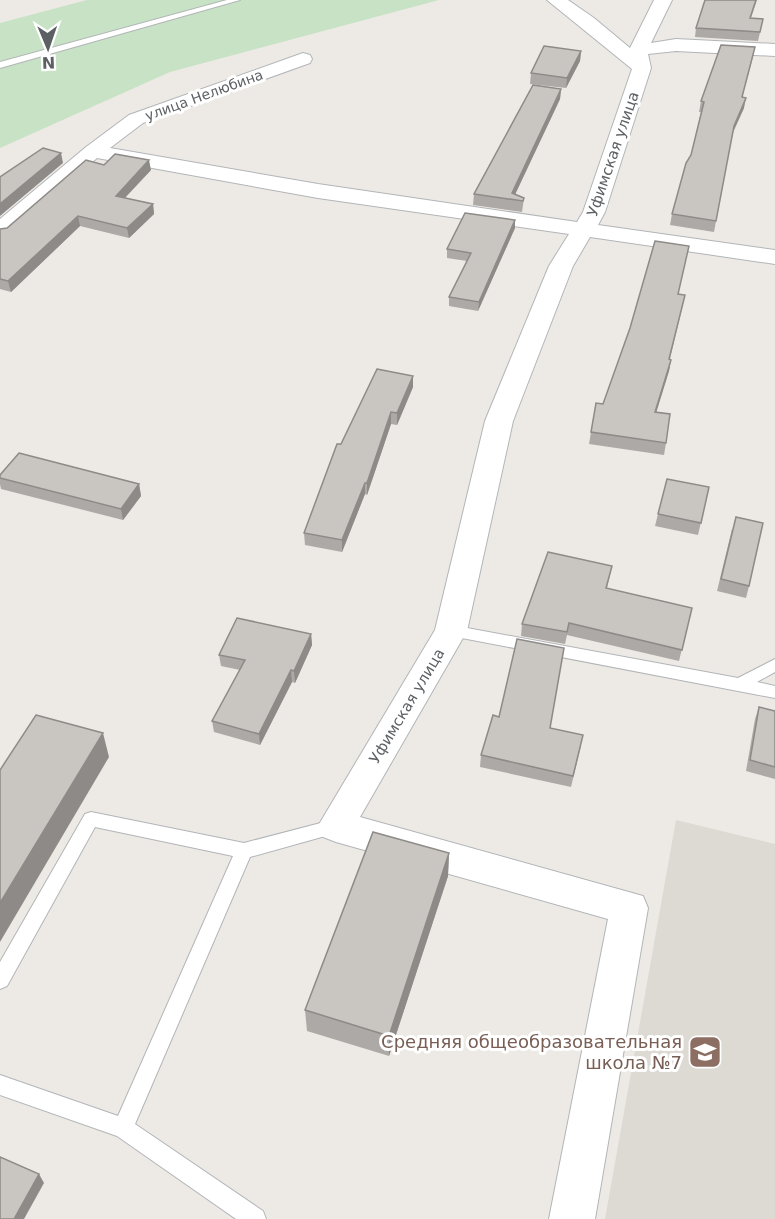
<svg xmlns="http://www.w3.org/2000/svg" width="775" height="1219" font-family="'DejaVu Sans',sans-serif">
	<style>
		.education { fill: #ddd9d3 }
		.green { fill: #c7e2c4 }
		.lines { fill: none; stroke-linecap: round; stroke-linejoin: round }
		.lane-casing { stroke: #b2b5b8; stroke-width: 2 }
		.street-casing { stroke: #b2b5b8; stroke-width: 2 }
		.lane { fill: #fff; fill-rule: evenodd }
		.street { fill: #fff; fill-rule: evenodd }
		.wall { fill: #ada9a6 }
		.shaded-wall { fill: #8d8a87 }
		.building { fill: #c9c5c1; stroke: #8d8a87; stroke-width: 1.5 }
		.labels { text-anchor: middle; stroke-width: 6; stroke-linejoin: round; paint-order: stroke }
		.far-street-label { font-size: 14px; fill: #5c6063; stroke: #fff }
		.street-label { font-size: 15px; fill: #5c6063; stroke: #fff }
		.near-education-label { font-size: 18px; fill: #785e54; stroke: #fff; text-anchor: end }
	</style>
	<rect width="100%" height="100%" fill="#edeae5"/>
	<path class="education" d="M676,820L775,844V1219H605Z"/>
	<path class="green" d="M87,0H439L170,72L0,148V23Z"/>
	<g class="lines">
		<g class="lane-casing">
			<g id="lane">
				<path d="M227,0H240L0,68V62Z"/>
				<path d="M451,625L738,678L775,659V672L757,682L775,686V698L446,635L443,631L446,627Z"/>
				<path d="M91,812L244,843L336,819L342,821L345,826L342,831L336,833L250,857L135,1124L263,1211L266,1219H236L117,1136L0,1095V1075L118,1116L233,856L95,827L7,986L0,989V962L85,814Z"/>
			</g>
		</g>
		<g class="street-casing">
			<path id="street" d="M547,0H568L594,18L630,48L654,0H672L651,43L676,39L775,44V56L676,51L648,54L651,68L605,212L598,225L775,250V264L590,237L573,266L513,421L467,631L360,817L643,896L648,908L595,1219H549L608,919L336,842L323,837L318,826L435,630L485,421L549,266L569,234L318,198L97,158L8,236L0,238V219L86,147L129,115L303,53L310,55L312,59L310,63L143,123L110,148L318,184L577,222L583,212L632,69Z"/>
		</g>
		<use href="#lane" class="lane"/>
		<use href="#street" class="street"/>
	</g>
	<g class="wall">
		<path d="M705,0H757L751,18L763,19L758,41L695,37L696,28Z"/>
		<path d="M581,51L580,61L566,88L530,84L531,73Z"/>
		<path d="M753,57L742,97L744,108L732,135L714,232L670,225L672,214L691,155L701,112H699L701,101Z"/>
		<path d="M561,89L560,99L515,194L524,198L522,212L473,205L474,194Z"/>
		<path d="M104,165L151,170L125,198L153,204L154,214L129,238L80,226L11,292L0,289V229L7,228Z"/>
		<path d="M515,228L478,311L449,306V297L467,261L447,258V249Z"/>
		<path d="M679,294L685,295L670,359L671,360L669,371L656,412L666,443L664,455L589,444L591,432L603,404Z"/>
		<path d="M413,376V387L397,425L391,424L367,495L365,494L342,552L305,545L304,533L341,444Z"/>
		<path d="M0,475L139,484L141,496L123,520L1,489L0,484Z"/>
		<path d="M709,487L698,535L655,526L658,514Z"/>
		<path d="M732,529L749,586L746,598L717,591Z"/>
		<path d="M612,566L607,588L692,608L679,661L567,635L565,644L521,636L522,624Z"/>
		<path d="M311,634L312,645L295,683L292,682L260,745L214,732L212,721L240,670L221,666L219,655Z"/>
		<path d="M759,707L775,711V779L746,771L755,719Z"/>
		<path d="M550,728L581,746L571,787L480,767L481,755Z"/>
		<path d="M449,853L448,876L389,1056L307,1031L305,1010Z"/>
	</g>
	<g class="shaded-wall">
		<path d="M581,51L580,61L566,88L567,78Z"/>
		<path d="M561,89L560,99L513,199L512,193Z"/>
		<path d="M746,98L744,108L731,136L734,126Z"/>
		<path d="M61,153L63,163L0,216V204Z"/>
		<path d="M149,160L151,170L117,206L116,196Z"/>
		<path d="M153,204L154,214L129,238L127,228Z"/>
		<path d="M78,216L80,226L11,292L8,281Z"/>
		<path d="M515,220V228L478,311L479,302Z"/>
		<path d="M671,360L669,371L653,423L655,412Z"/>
		<path d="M413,376V387L397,425V413Z"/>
		<path d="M391,412V424L367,495V483Z"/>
		<path d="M365,483V494L342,552V540Z"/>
		<path d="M139,484L141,496L123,520L121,509Z"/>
		<path d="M311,634L312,645L295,683L294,671Z"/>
		<path d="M291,670L292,682L260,745L259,734Z"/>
		<path d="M103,733L109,757L0,942V903Z"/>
		<path d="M449,853L448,876L389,1056V1036Z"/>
		<path d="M39,1174L44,1183L24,1219H14Z"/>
	</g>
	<g class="building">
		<path d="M705,0H756L750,18L763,19L760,32L696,28Z"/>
		<path d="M721,45L755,47L742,97L746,98L734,126L716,221L672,214L686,163L691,155L704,102L701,101Z"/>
		<path d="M544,46L581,51L567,78L531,73Z"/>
		<path d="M533,85L561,89L512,193L524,198L523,201L474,194Z"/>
		<path d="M43,148L61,153L0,204V177Z"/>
		<path d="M115,154L149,160L116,196L153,204L127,228L78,216L8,281L0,279V229L7,228L86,160L104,165Z"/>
		<path d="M465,213L515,220L479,302L449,297L471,253L447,249Z"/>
		<path d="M655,241L689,246L678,294L685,295L669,359L671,360L655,412L670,414L666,443L591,432L596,403L603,404L630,328Z"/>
		<path d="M377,369L413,376L397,413L391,412L367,483H365L342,540L304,533L337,444H341Z"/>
		<path d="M19,453L139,484L121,509L0,478V475Z"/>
		<path d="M667,479L709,487L701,523L658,514Z"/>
		<path d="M736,517L763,523L749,586L721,579Z"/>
		<path d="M548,552L612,566L606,588L692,608L682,650L569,623L567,632L522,624Z"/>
		<path d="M237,618L311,634L294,671L291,670L259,734L212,721L245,660L219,655Z"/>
		<path d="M517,639L564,648L550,728L583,735L573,776L481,755L493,715L499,717Z"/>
		<path d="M759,707L775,711V767L750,760Z"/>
		<path d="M36,715L103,733L0,903V770Z"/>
		<path d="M373,832L449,853L389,1036L305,1010Z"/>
		<path d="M0,1157L39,1174L14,1219H0Z"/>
	</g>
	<defs>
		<g id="school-square" transform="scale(1.725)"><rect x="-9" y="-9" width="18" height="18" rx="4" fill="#8d6e63" stroke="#fff"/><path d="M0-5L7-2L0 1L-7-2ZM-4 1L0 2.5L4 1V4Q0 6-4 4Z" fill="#fff"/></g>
	</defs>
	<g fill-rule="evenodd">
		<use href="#school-square" x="705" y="1052"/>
	</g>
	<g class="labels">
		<g class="far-street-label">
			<text transform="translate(204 95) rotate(-20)" y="5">улица Нелюбина</text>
		</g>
		<g class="street-label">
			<text transform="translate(613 154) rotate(-71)" y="5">Уфимская улица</text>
			<text transform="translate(407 706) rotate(-59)" y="5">Уфимская улица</text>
		</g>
		<g class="near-education-label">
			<text x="682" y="1048">Средняя общеобразовательная<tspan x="682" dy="21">школа №7</tspan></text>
		</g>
	</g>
	<g transform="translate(48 48) rotate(178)" stroke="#ffffff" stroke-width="4.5" paint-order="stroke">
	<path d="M0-4.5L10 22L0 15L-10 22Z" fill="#5c6063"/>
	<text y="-9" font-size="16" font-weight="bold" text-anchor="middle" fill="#5c6063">N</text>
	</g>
</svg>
